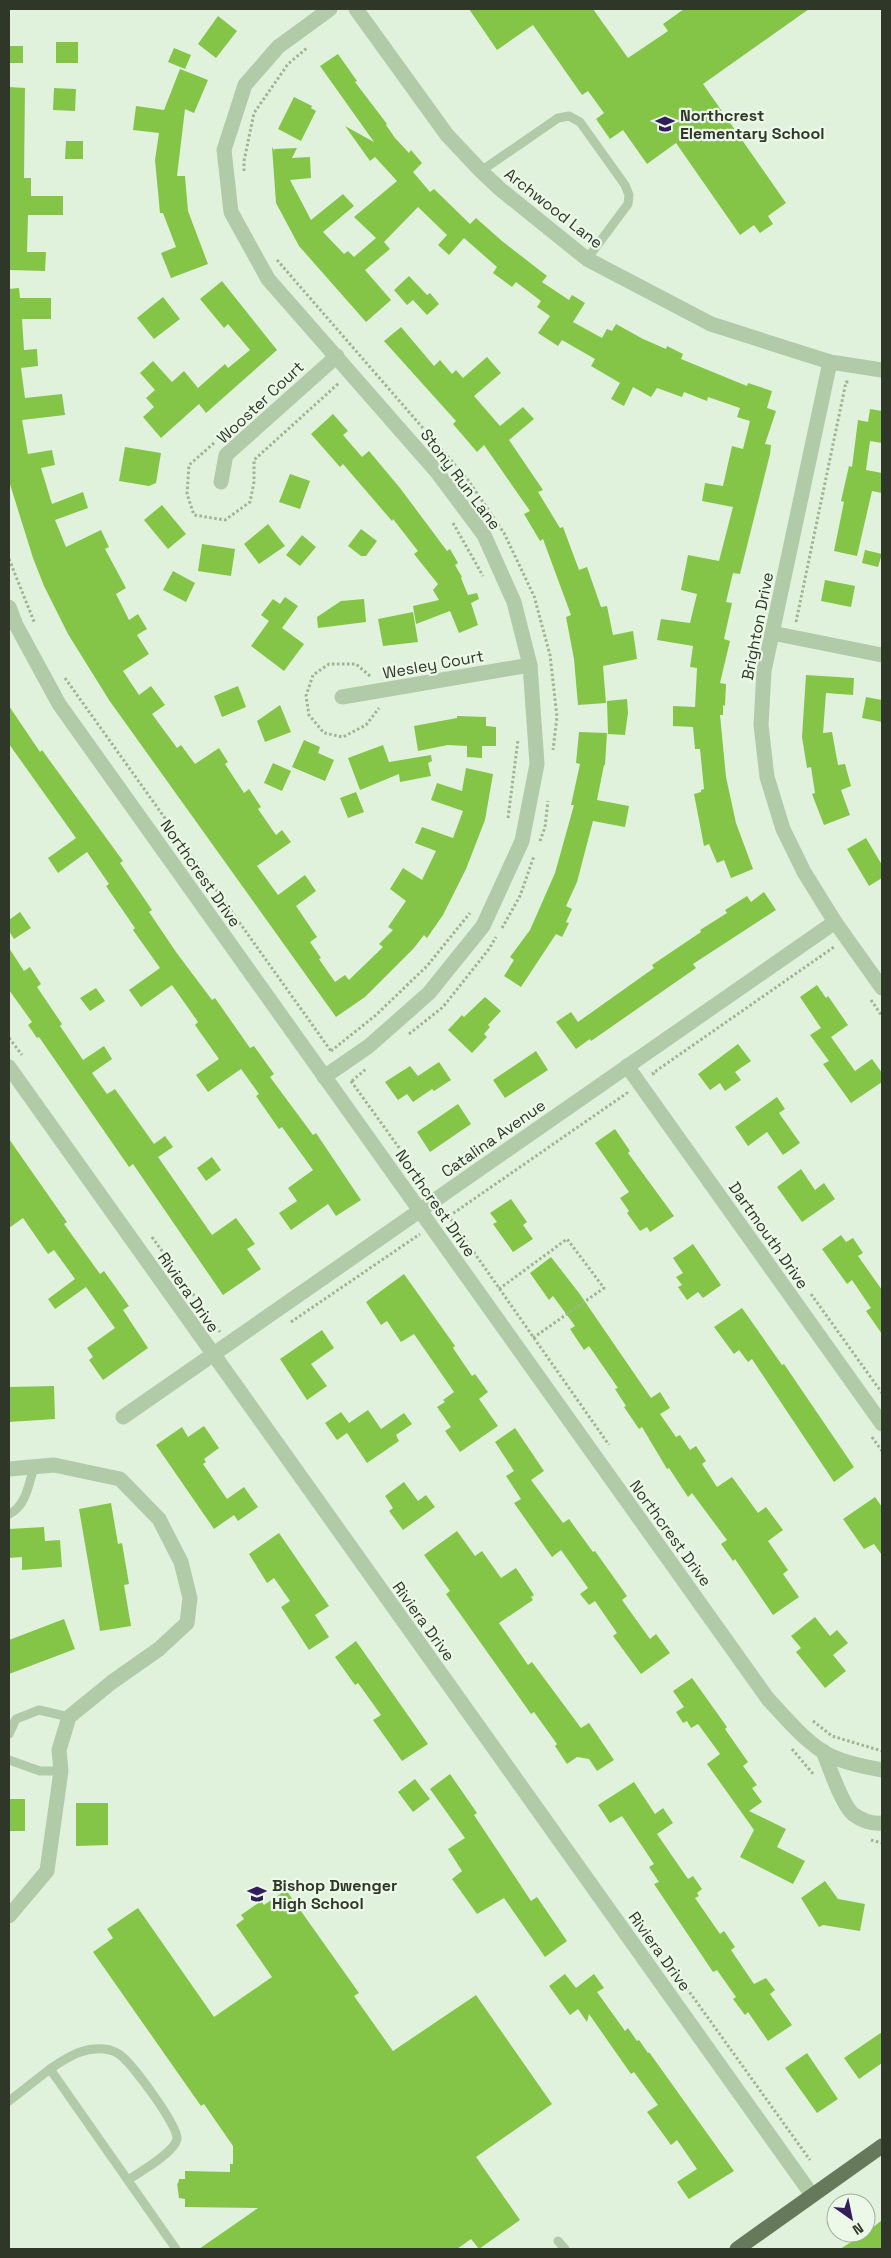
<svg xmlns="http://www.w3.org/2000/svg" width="891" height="2258" font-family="'Space Grotesk',sans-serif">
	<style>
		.building { fill: #84c548 }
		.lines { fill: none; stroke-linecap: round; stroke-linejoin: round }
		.path { stroke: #9db692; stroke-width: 3; stroke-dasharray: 2.5 2.5; stroke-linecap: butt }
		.lane { stroke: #b1caa8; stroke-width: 9 }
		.street { stroke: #b1caa8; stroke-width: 15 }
		.primary { stroke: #66795a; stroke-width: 15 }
		.labels { text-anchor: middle; stroke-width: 4.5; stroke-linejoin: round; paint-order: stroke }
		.poi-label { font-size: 16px; font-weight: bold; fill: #2e3728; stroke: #ecf9e9; text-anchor: start }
		.street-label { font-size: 16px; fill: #2e3728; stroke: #ecf9e9 }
	</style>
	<rect width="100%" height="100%" fill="#e1f2dc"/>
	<g class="building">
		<path d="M469,9H593L628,58L668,31L663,24L684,9H809L703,84L786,203L768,216L773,224L760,233L754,225L740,235L676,143L647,164L623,130L610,139L596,119L604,113L588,91L582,95L533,25L497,50Z"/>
		<path d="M218,16L237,31L216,58L198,44Z"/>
		<rect x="56" y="42" width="22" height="21"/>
		<rect x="9" y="46" width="14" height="17"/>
		<path d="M174,48L191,55L185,69L168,62Z"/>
		<path d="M338,54L357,81L355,82L387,124L386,125L395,138L409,153L411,150L422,163L413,172L430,192L434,189L470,224L476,218L502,241L547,276L542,282L569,300L572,295L585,303L573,322L602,338L607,329L612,331L616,324L643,339L666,349L667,346L683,354L681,359L747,386L748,383L772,391L767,408L776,411L765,444L771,445L770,454L740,574L733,573L726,602L732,603L724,639L730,641L720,683L726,684L725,706L723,705V715H720L726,777L736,823L753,869L731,878L724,860L717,863L709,844L704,846L694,794L701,792V790L704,789L700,749H695L693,727L673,726V706L695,707L697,668L690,667L693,646L657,640L661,619L690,623L697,594L681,590L688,555L719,561L733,507L702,501L705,483L723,486L732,446L743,449L750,421L737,417L740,408L708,397L707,401L684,392L682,397L657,388L651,397L633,387L624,406L611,399L620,383L591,366L595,359L562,340L558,346L538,333L550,316L537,307L541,301L516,282L512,287L493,273L497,267L464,238L449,255L438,245L447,235L418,207L384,242L390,249L365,270L391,300L366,322L299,246L276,203L272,147L275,152L274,149L297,148L292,158L310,157L311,178L290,180L311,220L343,194L354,206L323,232L344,254L348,251L354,257L376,238L354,217L397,181L375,157L370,161L345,126L374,142L320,66Z"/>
		<path d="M180,69L208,80L194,113L185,109L177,176H185L188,211L208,264L171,278L161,253L176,247L163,213H160L155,160L159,133L133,130L136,106L164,110Z"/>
		<path d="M9,87L25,88L24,178H31V196H63V215H28L27,252H46L45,271L9,270Z"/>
		<path d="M54,88L76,89L75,111L53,110Z"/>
		<path d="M294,97L312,106L311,108L316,111L301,141L278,129Z"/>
		<path d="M66,141H83V159H65Z"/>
		<path d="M409,276L427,295L430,293L439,304L427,315L413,300L407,305L394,290Z"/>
		<path d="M222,281L277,350L206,413L199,404L161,438L143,417L154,407L146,398L155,390L140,373L153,361L172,382L184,371L198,388L225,364L228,368L250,350L228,324L224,328L200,299Z"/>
		<path d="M19,288L20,298H51V319H22L24,350L37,349L38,366L21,368L25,398L62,394L65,415L22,420L28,454L52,450L55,465L41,468L52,504L83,492L88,508L55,520L66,547L101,530L109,547L105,549L126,588L116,594L129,620L138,614L147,629L137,635L149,654L123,671L139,695L151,686L165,705L152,714L177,748L181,745L195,764L219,748L228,762L225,764L244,793L249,789L261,807L258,809L276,835L282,830L291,842L257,866L278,895L305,875L316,891L296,906L317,937L310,942L321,958L319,959L335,982L345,975L349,980L383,947L379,944L393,930L388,927L406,901L390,889L403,868L422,880L436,851L415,843L422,827L453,838L463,811L431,800L437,783L462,791L466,768L493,774L485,820L466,869L443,915L427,938L424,935L414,948L365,997L336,1017L109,700L68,634L44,586L33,558L9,481V289Z"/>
		<path d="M163,297L180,319L154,339L137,318Z"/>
		<path d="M401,327L434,366L440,360L452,374L456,370L463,378L487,357L501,373L474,396L500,426L523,407L534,419L509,440L543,490L538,492L560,528L563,527L579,570L587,567L601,607L607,606L613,635L633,631L637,659L603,666L606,703L578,705L574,659L566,617L571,615L543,539L540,541L524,514L530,511L484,445L477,452L453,424L456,421L384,341Z"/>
		<path d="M870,409L882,411V443L870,441L866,470L882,473V493L872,491L857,556L834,551L844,502L841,501L849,466L852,467L858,420L868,422Z"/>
		<path d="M333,414L348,431L343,435L362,457L369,451L400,488L447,551L450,549L458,563L455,565L462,577L461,578L468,595L477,593L479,599L471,603L478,625L459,633L450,611L416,624L413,606L439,600L433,590L438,584L414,554L418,551L393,519L392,521L343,464L340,467L311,434Z"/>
		<path d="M125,447L161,453L156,483L149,486L119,481Z"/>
		<path d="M290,474L310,481L300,509L279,502Z"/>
		<path d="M162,505L186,534L168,549L144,520Z"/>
		<path d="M268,524L285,546L259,564L244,544Z"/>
		<path d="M361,529L377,541L366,556H361L348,546Z"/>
		<path d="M302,535L316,547L300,566L286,555Z"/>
		<path d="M202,544L235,549L231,576L198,571Z"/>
		<path d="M865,550L882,554L878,567L862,563Z"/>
		<path d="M173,571L195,583L186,602L163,590Z"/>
		<path d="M825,580L855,586L851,607L821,601Z"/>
		<path d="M285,597L298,606L282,628L304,644L284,671L251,646L269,621L261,615L273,599L280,604Z"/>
		<path d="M364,599L366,622L318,628L317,617L341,601Z"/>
		<path d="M413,612L418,642L383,646L378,619Z"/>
		<path d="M806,675L854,678L853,695L826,693L823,733L832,732L838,765L845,764L851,786L841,790L850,815L824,825L812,794L815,793L811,767L807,768L802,737Z"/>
		<path d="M238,686L246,707L222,717L214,696Z"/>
		<path d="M866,697L882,700V722L862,718Z"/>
		<path d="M627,699L628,713L625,735L608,734L607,701Z"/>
		<path d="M280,705L291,732L265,742L257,721Z"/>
		<path d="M9,706L40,752L42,750L123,861L120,863L152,910L149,912L176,952L212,1000L215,998L250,1048L254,1046L274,1074L270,1077L313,1135L316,1133L361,1200L336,1216L328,1204L291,1230L279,1213L297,1201L288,1188L313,1170L282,1127L279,1129L256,1096L259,1094L241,1069L208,1092L196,1075L219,1059L195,1025L198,1022L172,985L141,1007L129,990L160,968L133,930L135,928L106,886L109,884L87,852L58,873L48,858L76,838L9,744Z"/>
		<path d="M457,716L486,717V726L496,727V746H482V758L467,757V746L448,745L418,751L414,726L457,718Z"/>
		<path d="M579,732L607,733L605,765H604L597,800L629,806L625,827L593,821L577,882L566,906L572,909L566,922L569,923L562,937L556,934L521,987L504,976L514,960L510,957L530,930L555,873L574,805H571L580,764L576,763Z"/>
		<path d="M304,740L320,747L318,753L334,760L325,781L292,767Z"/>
		<path d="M383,745L389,762L431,755L432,761L428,763L431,776L400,782L399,774L360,790L348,758Z"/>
		<path d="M273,763L291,771L282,791L264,783Z"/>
		<path d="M356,792L364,812L348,818L340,798Z"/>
		<path d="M866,838L882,865V878L869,886L847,849Z"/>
		<path d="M764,892L776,910L693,964L696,968L591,1041L590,1039L576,1049L556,1022L571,1012L578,1022L654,968L652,965L701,932L700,930L727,913L725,910L747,896L751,902Z"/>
		<path d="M20,912L31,928L14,939L9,931V920Z"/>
		<path d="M9,948L24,971L30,967L41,984L37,987L62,1024L60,1026L83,1060L104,1046L112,1059L92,1073L107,1094L115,1089L154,1144L165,1136L173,1147L158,1157L212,1235L236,1218L255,1244L247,1249L261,1269L223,1295L133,1164L129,1167L39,1037L37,1038L28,1025L32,1022L9,990Z"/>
		<path d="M817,985L826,998L828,996L848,1025L831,1037L855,1071L872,1059L882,1073V1082L851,1103L823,1064L829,1061L810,1035L821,1028L800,997Z"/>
		<path d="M96,988L105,1001L90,1011L80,998Z"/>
		<path d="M485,997L501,1011L488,1025L490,1027L484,1034L487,1037L472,1053L448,1030L462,1015L464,1017Z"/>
		<path d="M738,1044L751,1061L735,1072L741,1080L725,1091L720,1083L710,1090L698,1074Z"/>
		<path d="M536,1051L548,1070L505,1098L493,1080Z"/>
		<path d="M439,1062L451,1080L434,1091L432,1089L413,1102L407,1094L398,1100L385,1082L410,1066L418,1076Z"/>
		<path d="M777,1097L785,1109L779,1113L800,1143L783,1155L767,1132L748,1146L735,1127Z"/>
		<path d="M458,1104L471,1124L430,1152L417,1132Z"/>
		<path d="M615,1129L630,1151L628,1153L674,1216L650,1232L647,1227L640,1231L627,1213L629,1211L620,1198L629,1192L595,1143Z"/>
		<path d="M9,1139L67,1222L64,1224L100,1274L104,1271L129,1306L123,1310L148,1348L103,1380L89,1360L93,1357L87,1348L115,1328L86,1287L55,1309L48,1299L75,1279L54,1250L48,1254L23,1218L9,1228Z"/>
		<path d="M212,1157L221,1170L206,1181L197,1168Z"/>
		<path d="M801,1169L815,1190L824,1183L835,1199L802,1222L777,1187Z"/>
		<path d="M511,1199L527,1222L523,1225L533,1239L513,1252L493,1224L497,1222L490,1213Z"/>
		<path d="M841,1235L846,1242L853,1238L863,1253L858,1256L882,1290V1334L866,1311L871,1308L852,1280L847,1284L822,1249Z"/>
		<path d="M693,1244L721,1285L703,1298L698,1292L687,1300L678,1287L682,1285L676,1277L683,1273L673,1258Z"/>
		<path d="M551,1257L579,1293L651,1398L660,1392L670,1408L660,1414L676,1437L680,1435L690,1450L696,1446L706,1461L702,1464L717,1487L732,1477L758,1513L766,1507L783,1530L768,1541L788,1570L783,1574L799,1597L773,1615L735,1559L733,1561L721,1544L727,1540L692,1493L688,1497L669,1468L667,1469L642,1427L639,1429L624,1407L626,1406L615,1389L618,1388L589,1346L584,1350L570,1329L575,1326L553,1296L549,1300L530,1273Z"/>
		<path d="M404,1274L455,1346L453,1348L472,1376L475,1374L488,1392L479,1399L498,1426L460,1452L445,1431L451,1427L437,1407L445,1402L443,1400L454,1392L414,1334L401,1342L387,1321L381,1325L366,1302Z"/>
		<path d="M742,1308L782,1365L784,1364L854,1467L834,1482L752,1359L748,1362L739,1350L734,1354L714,1327Z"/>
		<path d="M322,1330L334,1348L311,1364L327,1386L307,1400L280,1359Z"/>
		<path d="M54,1386L55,1419L9,1422V1387Z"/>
		<path d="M368,1410L381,1429L404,1413L412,1424L396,1435L399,1441L367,1463L347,1433L337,1440L325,1423L341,1412L349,1423Z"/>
		<path d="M204,1426L219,1448L204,1459L206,1462L203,1464L227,1499L244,1487L258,1507L238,1521L234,1515L214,1529L156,1445L182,1427L188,1437Z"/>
		<path d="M515,1428L544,1471L531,1480L563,1523L569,1519L593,1552L595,1551L627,1596L622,1600L650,1639L656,1634L670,1653L641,1674L613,1636L617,1633L595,1601L589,1605L580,1594L588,1588L561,1550L552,1557L514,1503L521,1499L506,1476L514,1471L495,1442Z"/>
		<path d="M404,1482L418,1501L426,1495L435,1507L403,1530L389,1511L393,1508L385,1496Z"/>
		<path d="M875,1497L882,1507V1555L874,1544L864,1549L843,1519Z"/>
		<path d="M111,1503L118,1544L122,1543L129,1584L124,1585L131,1626L100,1631L79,1509Z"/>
		<path d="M44,1527L45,1541L60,1540L62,1567L22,1570V1557L9,1558V1529Z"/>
		<path d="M457,1531L475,1556L482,1551L501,1578L516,1568L534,1595L531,1597L533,1600L499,1623L528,1665L532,1662L581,1728L589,1723L614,1760L597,1771L589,1759L577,1757L567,1764L555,1746L557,1744L534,1712L531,1714L446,1594L450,1591L424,1555Z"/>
		<path d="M279,1533L329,1606L315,1615L329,1637L309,1650L281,1607L290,1601L274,1578L267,1583L249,1554Z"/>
		<path d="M815,1617L830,1636L837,1630L848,1643L833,1655L846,1671L825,1688L796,1652L801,1648L791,1636Z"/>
		<path d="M64,1619L75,1649L9,1674V1640Z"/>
		<path d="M356,1641L428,1744L402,1761L373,1720L381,1715L358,1683L355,1685L335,1657Z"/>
		<path d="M692,1678L727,1727L725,1729L748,1762L743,1766L757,1785L752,1788L762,1802L749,1811L786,1829L777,1847L805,1861L793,1884L740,1857L754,1830L707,1764L720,1754L698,1724L691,1728L687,1721L683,1723L676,1712L684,1707L673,1691Z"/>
		<path d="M450,1774L477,1813L474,1815L531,1901L537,1897L567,1941L545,1957L504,1898L477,1914L452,1879L462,1871L448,1849L465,1838L430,1789Z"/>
		<path d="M415,1779L430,1799L413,1812L398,1792Z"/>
		<path d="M634,1782L655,1814L663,1808L673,1823L657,1834L688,1879L693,1876L702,1889L697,1893L699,1896L695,1898L720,1934L724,1931L735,1947L731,1950L754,1984L766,1978L775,1990L770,1994L792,2025L768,2041L748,2012L745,2015L733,1999L736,1997L717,1970L713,1972L654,1884L659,1882L649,1867L654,1864L622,1816L610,1823L598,1805Z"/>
		<rect x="9" y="1799" width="16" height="32"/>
		<path d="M76,1803H108V1845L76,1846Z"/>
		<path d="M825,1881L838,1899L865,1904L860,1931L823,1925L819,1927L801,1898Z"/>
		<path d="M286,1890L359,1993L354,1996L393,2051L476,1995L552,2104L476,2157L520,2220L479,2249L471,2239L457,2249H199L258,2208L185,2207V2199L179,2198L177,2183L178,2184L179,2179H185V2171L230,2172V2164H233V2146L204,2104L201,2106L93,1952L113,1938L107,1929L138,1908L214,2017L272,1977L236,1925L244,1919L241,1915L261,1901L264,1905Z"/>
		<path d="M565,1974L576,1988L594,1974L604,1988L597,1992L625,2031L628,2028L637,2041L639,2040L648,2053L649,2052L734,2171L689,2199L688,2198L677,2182L697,2169L677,2140L671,2145L647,2112L658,2105L634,2072L631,2074L589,2014L587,2022L578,2009L570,2015L549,1986Z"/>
		<path d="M882,2032V2063L859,2079L844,2058Z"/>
		<path d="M807,2053L838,2099L817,2113L785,2068Z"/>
		<path d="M882,2220V2249H840L866,2233Z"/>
	</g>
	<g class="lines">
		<g class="path">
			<path d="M244,171V161L254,113L288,64L307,48"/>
			<path d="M277,260L468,480L504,533L534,596L550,655L557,717L553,750"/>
			<path d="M214,443L189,465L187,494L194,515L225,520L250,502L254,482V460L339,383"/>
			<path d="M453,523L483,576"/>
			<path d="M9,559L35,624"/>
			<path d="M796,622L846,382H850"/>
			<path d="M370,676L356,664H329L313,675L306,696L309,715L324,733L343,737L366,725L379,708"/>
			<path d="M65,678L331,1051"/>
			<path d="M508,818L518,740"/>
			<path d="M540,841L545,827L548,801"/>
			<path d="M502,928L520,896L534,856"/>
			<path d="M871,1000L882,1016"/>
			<path d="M409,1034L443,1007L489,949L496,937"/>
			<path d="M9,1038L22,1055"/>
			<path d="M331,1051L376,1015L427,966L470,913"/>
			<path d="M654,1075L653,1073L834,947"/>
			<path d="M351,1081L428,1188"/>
			<path d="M352,1081L367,1068"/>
			<path d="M445,1211L609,1445"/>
			<path d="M445,1219L627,1093L628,1094"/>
			<path d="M152,1237L220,1332"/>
			<path d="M499,1289L567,1239L604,1288L533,1338"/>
			<path d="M811,1294L882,1393"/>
			<path d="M291,1322L420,1234"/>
			<path d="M872,1437L882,1451"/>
			<path d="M813,1721L832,1736L882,1751"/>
			<path d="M792,1749L814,1775"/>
			<path d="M871,1840L882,1843"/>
			<path d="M678,1976L810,2160"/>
		</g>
		<g class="lane">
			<path d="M481,171L558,118L569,116L580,122L625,185L629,195L628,204L587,259"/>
			<path d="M9,1514C26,1507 29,1483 34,1467"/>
			<path d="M9,1734L16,1719L39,1710L69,1717"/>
			<path d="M9,1760L40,1771H61"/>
			<path d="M50,2069C69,2056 86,2045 110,2050C113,2051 118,2053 120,2055C132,2063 179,2127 177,2139C174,2153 140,2172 128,2180"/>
			<path d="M9,2101L50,2069L176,2249"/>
			<path d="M558,2241L565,2249"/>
		</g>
		<g class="street">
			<path d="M356,9L447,135L481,171L500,189L587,259L711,324L830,362L882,370"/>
			<path d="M830,362L764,671L761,725L767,777L783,829L804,872L835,922L882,988"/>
			<path d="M221,482L226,455L337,356"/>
			<path d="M9,607L16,625L59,704L768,1699C785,1717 801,1737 822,1751C839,1762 862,1766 882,1770"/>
			<path d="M772,633L882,655"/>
			<path d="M342,697L530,665"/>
			<path d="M627,1066L882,1424"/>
			<path d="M9,1067L812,2195"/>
			<path d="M324,1077L369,1046L429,993L483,926L522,841L537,764L530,665L514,602L484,535L437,472L268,279L231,212L224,150L245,85L278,47L330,9"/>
			<path d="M123,1417L835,922"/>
			<path d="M9,1469L54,1465L120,1479L159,1519L181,1562L190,1598L187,1623L159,1649L112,1682L69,1717L59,1750L61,1771L47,1871L9,1916"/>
			<path d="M823,1751C829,1766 842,1805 853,1814C861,1820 872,1824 882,1823"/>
		</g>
		<path class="primary" d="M737,2249L882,2146"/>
	</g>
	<defs>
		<g id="school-bare" transform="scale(1.5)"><path d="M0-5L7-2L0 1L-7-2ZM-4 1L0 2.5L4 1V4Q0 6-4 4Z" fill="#321e58" stroke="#ecf9e9" stroke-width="2.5" paint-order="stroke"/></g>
	</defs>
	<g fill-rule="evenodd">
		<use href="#school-bare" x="665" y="124"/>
		<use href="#school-bare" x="257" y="1894"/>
	</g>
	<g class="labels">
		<g class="poi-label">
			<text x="680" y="121">Northcrest<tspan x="680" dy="18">Elementary School</tspan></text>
			<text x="272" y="1891">Bishop Dwenger<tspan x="272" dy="18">High School</tspan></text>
		</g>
		<g class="street-label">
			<text transform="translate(554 208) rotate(38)" y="6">Archwood Lane</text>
			<text transform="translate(260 402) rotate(-43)" y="6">Wooster Court</text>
			<text transform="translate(461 479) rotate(53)" y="6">Stony Run Lane</text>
			<text transform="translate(757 626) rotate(-79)" y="6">Brighton Drive</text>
			<text transform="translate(433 664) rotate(-10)" y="6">Wesley Court</text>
			<text transform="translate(201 873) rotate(55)" y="6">Northcrest Drive</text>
			<text transform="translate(493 1138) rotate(-35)" y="6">Catalina Avenue</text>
			<text transform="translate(436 1203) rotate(55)" y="6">Northcrest Drive</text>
			<text transform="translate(769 1235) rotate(55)" y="6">Dartmouth Drive</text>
			<text transform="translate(189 1292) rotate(55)" y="6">Riviera Drive</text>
			<text transform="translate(671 1533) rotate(54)" y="6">Northcrest Drive</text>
			<text transform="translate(424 1621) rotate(54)" y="6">Riviera Drive</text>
			<text transform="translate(660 1951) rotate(54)" y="6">Riviera Drive</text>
		</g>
	</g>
	<rect width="891" height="2258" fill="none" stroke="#2e3728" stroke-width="20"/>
	<g transform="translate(851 2218) rotate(147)"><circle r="24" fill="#ecf9e9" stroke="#a0ab9c"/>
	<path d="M0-4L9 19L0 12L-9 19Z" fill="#321e58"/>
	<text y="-8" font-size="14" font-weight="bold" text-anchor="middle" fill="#2e3728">N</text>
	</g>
</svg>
